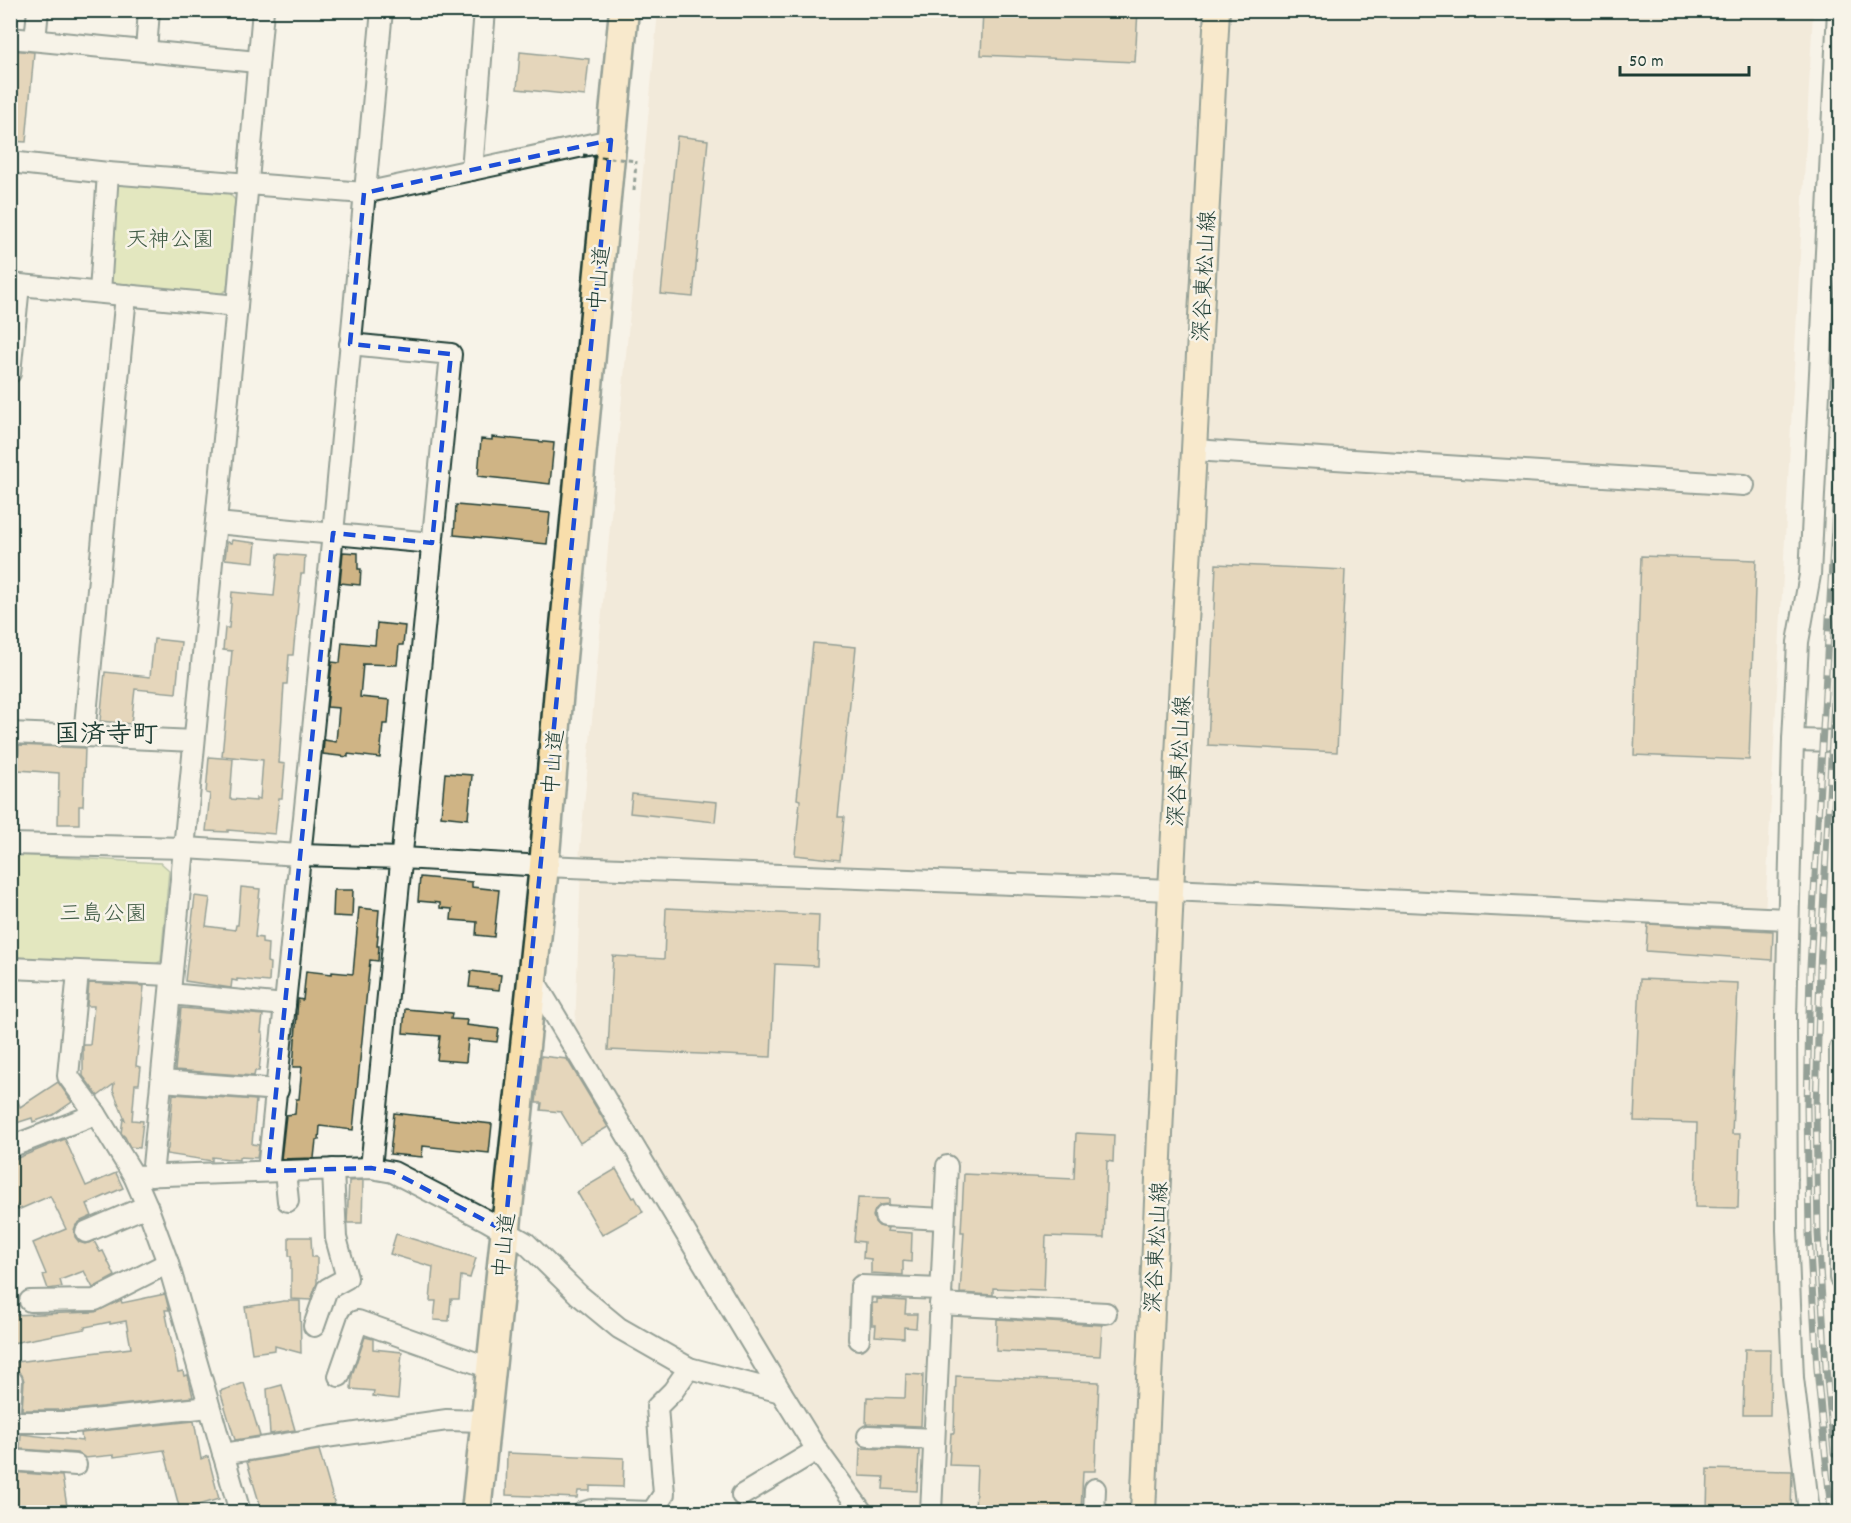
<svg xmlns="http://www.w3.org/2000/svg" width="1851" height="1523" font-family="Dekko,'Klee One',sans-serif">
	<style>
		.built { fill: #ebe0ca }
		.green { fill: #c9da8f; stroke: #748c62; stroke-width: 1.5 }
		.building { fill: #cfb485; stroke: #1f3d34; stroke-width: 1.5 }
		.lines { fill: none; stroke-linecap: round; stroke-linejoin: round }
		.minor-casing { stroke: #1f3d34; stroke-width: 24 }
		.major-casing { stroke: #1f3d34; stroke-width: 28 }
		.highway-casing { stroke: #1f3d34; stroke-width: 33 }
		.path { stroke: #1f3d34; stroke-width: 3; stroke-dasharray: 4.5 4.5; stroke-linecap: butt }
		.minor { stroke: #f7f3e8; stroke-width: 20 }
		.major { stroke: #f8deab; stroke-width: 24 }
		.highway { stroke: #f8deab; stroke-width: 28 }
		.rail-casing { stroke: #1f3d34; stroke-width: 7 }
		.rail { stroke: #f7f3e8; stroke-width: 4.5; stroke-dasharray: 14; stroke-linecap: butt }
		.path-bridge { stroke: #1f3d34; stroke-width: 3; stroke-dasharray: 4.5 4.5; stroke-linecap: butt }
		.marked { fill: none; stroke: #1d4ed8; stroke-width: 4.5; stroke-dasharray: 12 8; stroke-linejoin: round }
		.labels { text-anchor: middle; stroke-width: 5; stroke-linejoin: round; paint-order: stroke }
		.park-label { font-size: 22px; fill: #415c46; stroke: #f7f3e8 }
		.street-label { font-size: 22px; fill: #1f3d34; stroke: #f7f3e8 }
		.quarter-label { font-size: 26px; font-weight: bold; fill: #1f3d34; stroke: #f7f3e8 }
	</style>
	<rect width="100%" height="100%" fill="#f7f3e8"/>
	<filter id="ink" filterUnits="userSpaceOnUse"><feTurbulence type="fractalNoise" baseFrequency=".0167" numOctaves="2"/><feDisplacementMap in="SourceGraphic" scale="12" xChannelSelector="R" yChannelSelector="G"/><feConvolveMatrix kernelMatrix="1 2 1 2 8 2 1 2 1" color-interpolation-filters="sRGB"/></filter>
	<g filter="url(#ink)">
		<g class="built">
			<path d="M658,11H1813L1765,914L579,860Z"/>
			<path d="M581,868L1788,919L1786,1018L1809,1512H875L826,1445L779,1372L575,1031Z"/>
		</g>
		<g class="green">
			<path d="M119,182L228,192L235,200L227,290L220,294L110,284L114,187Z"/>
			<path d="M19,855L161,863L169,870L161,961L152,966L11,960L10,862Z"/>
		</g>
		<g class="building">
			<path d="M983,10H1138L1135,62L981,55Z"/>
			<path d="M10,50L34,52L26,142L10,141Z"/>
			<path d="M520,52L589,59L585,96L517,89Z"/>
			<path d="M677,136L708,140L693,297L661,294Z"/>
			<path d="M492,437L554,443L550,484L478,476L481,439L492,440Z"/>
			<path d="M456,505L550,513L547,544L454,535Z"/>
			<path d="M232,540L256,543L254,562L225,559L227,542L231,543Z"/>
			<path d="M343,552L358,553V569H361L360,585L340,583Z"/>
			<path d="M278,554L305,556L304,574H301L293,655H289L287,684H284L279,763L285,764L282,798H279L275,834L228,830V832L206,831L210,794L206,793L209,757L233,759L230,799L256,801V798L260,799L263,760L222,756L232,651L223,650L225,628H229L232,592L274,596Z"/>
			<path d="M1641,556L1756,560L1749,760L1634,755Z"/>
			<path d="M1216,564L1345,570L1337,752L1208,745Z"/>
			<path d="M377,623L405,626L403,645H399L397,665L363,664L360,697L390,700L388,724H383L380,758L348,754V757L323,754L324,740L336,742L339,708L327,707L332,662L340,663L342,642L375,645Z"/>
			<path d="M154,639L181,642L176,693L135,689L131,724L100,721L105,672L150,677Z"/>
			<path d="M813,643L856,647L838,817H844L840,860L795,855L800,800L797,799Z"/>
			<path d="M19,745L85,748L83,806H79V824H58L59,773L18,770Z"/>
			<path d="M445,773L472,775L468,819L441,816Z"/>
			<path d="M632,794L717,802L715,822L630,813Z"/>
			<path d="M420,877L472,882V887L499,890L494,937L476,935L477,922L451,920L452,909L440,908V903L418,901Z"/>
			<path d="M241,887L260,889L255,937L262,938V943L268,944L267,962L270,963L269,982L237,979V981L232,980L231,988L185,981L195,896L210,898L206,926L235,930L236,925H238Z"/>
			<path d="M334,890H353L352,917L333,916Z"/>
			<path d="M359,908L379,910L377,935H378L377,946H379L378,961L370,960L353,1130L320,1126L319,1140H316L314,1158L281,1159L286,1115L295,1114L296,1099H299L302,1067H293L298,999L303,1000L306,971L332,974V972L353,974Z"/>
			<path d="M666,908L819,915L817,966L775,964L771,1057L608,1050L613,956L664,959Z"/>
			<path d="M1648,924L1773,931L1772,960L1646,951Z"/>
			<path d="M471,971L501,975L499,990L469,987Z"/>
			<path d="M1640,979L1738,983L1732,1134H1740L1738,1208L1695,1207L1697,1123L1634,1121Z"/>
			<path d="M89,983L144,986L136,1066L141,1067L139,1084H135L132,1120L143,1121L140,1148L130,1147L125,1137L121,1133L123,1119L125,1120L113,1090L114,1084L98,1096L83,1076V1045H90L94,1006H87Z"/>
			<path d="M181,1008L263,1015L261,1032L263,1033L259,1071H255L254,1076L175,1070Z"/>
			<path d="M405,1009L452,1013L451,1019L467,1020L466,1025L499,1029L497,1042L468,1039L466,1062L437,1060L440,1036L403,1033Z"/>
			<path d="M541,1056L567,1059L608,1127L580,1143L561,1112L541,1110L542,1103H536Z"/>
			<path d="M58,1082L72,1102L53,1115L33,1122L32,1118L10,1125V1085L12,1084L20,1107Z"/>
			<path d="M173,1094L256,1100L252,1144L259,1145L257,1158L239,1157V1160L212,1157V1161L166,1154L167,1150L168,1149Z"/>
			<path d="M394,1113L492,1124L489,1153L423,1146L422,1157L390,1154Z"/>
			<path d="M1076,1133L1114,1135L1113,1162L1107,1161L1104,1238L1046,1236L1044,1290L993,1288V1295L960,1293L964,1232H961L964,1174L1074,1179Z"/>
			<path d="M65,1139L86,1186L116,1173L123,1188L87,1204L92,1216L81,1221L76,1225L74,1230L75,1237L79,1242L85,1244L94,1241L100,1252L103,1251L115,1276L93,1288L84,1271L60,1280L62,1287L48,1289L43,1275L46,1274L33,1243L66,1229L50,1196L18,1210L10,1193V1161Z"/>
			<path d="M616,1169L633,1198L635,1197L643,1212L602,1235L577,1192Z"/>
			<path d="M363,1180L362,1223H347L349,1181Z"/>
			<path d="M858,1198L889,1199V1204L880,1205L875,1210L873,1216L875,1222L879,1226L888,1228L887,1231L912,1233L911,1262L903,1261V1275L871,1273V1259L863,1258L864,1242L854,1241Z"/>
			<path d="M396,1234L476,1258L470,1278L461,1276L459,1299H451L449,1321L434,1320L436,1301H430L433,1267L390,1254Z"/>
			<path d="M289,1237H311L312,1257H317V1283L311,1300L291,1299V1256H289Z"/>
			<path d="M165,1294L169,1310H165L178,1372L183,1371L184,1376L188,1375L193,1397L74,1410H22L24,1381L22,1375L16,1370V1362L131,1348L126,1321L110,1324V1322L85,1327V1329L12,1343L10,1315L95,1312L121,1300L122,1303Z"/>
			<path d="M877,1299L906,1301L905,1314H917L916,1328L904,1327V1338L875,1336L876,1325H872V1303H877Z"/>
			<path d="M284,1301H300L301,1353L275,1346V1350L252,1353L245,1307Z"/>
			<path d="M997,1319L1102,1325L1100,1356L996,1351Z"/>
			<path d="M365,1337L373,1339V1349L402,1352L398,1399L373,1396L374,1391L351,1389L352,1375Z"/>
			<path d="M1745,1349H1771L1770,1415H1743Z"/>
			<path d="M906,1374L923,1375L921,1426L866,1424L867,1397L905,1398Z"/>
			<path d="M956,1376L1099,1382L1095,1471H1083L1081,1512H975L977,1466L949,1465L951,1433H954Z"/>
			<path d="M244,1383L260,1436L235,1440L220,1391Z"/>
			<path d="M282,1385L295,1430L270,1434L267,1389Z"/>
			<path d="M194,1421L201,1459L208,1456L219,1499L180,1510L164,1450L114,1457V1455L85,1458L77,1453L20,1449L21,1434L82,1441L81,1433Z"/>
			<path d="M860,1448L919,1450L917,1491L883,1489L884,1477L859,1476Z"/>
			<path d="M319,1450L337,1512H262L247,1462Z"/>
			<path d="M507,1453L624,1458L623,1487L590,1486V1491H578L577,1498L506,1495Z"/>
			<path d="M1708,1469L1792,1471L1791,1512H1707Z"/>
			<path d="M10,1472L62,1476L68,1512H18L10,1487Z"/>
		</g>
		<g class="lines">
			<g class="minor-casing">
				<g id="minor">
					<path d="M10,38L257,62"/>
					<path d="M35,40L38,10"/>
					<path d="M146,51L149,10"/>
					<path d="M10,162L108,173L364,193L611,140"/>
					<path d="M472,170L485,10"/>
					<path d="M10,284L237,306"/>
					<path d="M100,292L108,173"/>
					<path d="M350,344L451,354L371,1168"/>
					<path d="M10,373L19,285"/>
					<path d="M1194,450L1744,485"/>
					<path d="M216,523L432,543"/>
					<path d="M10,733L84,736L126,295"/>
					<path d="M84,736L194,741"/>
					<path d="M1793,740L1840,741"/>
					<path d="M10,844L185,848L300,855L402,858L544,866L1171,890L1788,919"/>
					<path d="M10,968L171,975"/>
					<path d="M78,972L68,1076L96,1114L134,1176L147,1206L168,1263L240,1512"/>
					<path d="M532,977L781,1392L817,1450L862,1512"/>
					<path d="M170,994L285,1005"/>
					<path d="M1840,1048V1278"/>
					<path d="M162,1081L278,1090"/>
					<path d="M10,1147L96,1114"/>
					<path d="M268,1171L333,533L382,10"/>
					<path d="M285,1171L288,1201"/>
					<path d="M134,1176L371,1168L393,1172L486,1220L526,1243L579,1295L619,1328L689,1368L781,1392"/>
					<path d="M152,1176L237,306L263,10"/>
					<path d="M885,1216L944,1219"/>
					<path d="M86,1232L147,1206"/>
					<path d="M30,1301L95,1300L168,1263"/>
					<path d="M940,1304L1106,1313"/>
					<path d="M314,1326L327,1289L347,1278L336,1238L333,1169"/>
					<path d="M859,1339L861,1286L941,1289"/>
					<path d="M339,1376L358,1321L490,1368"/>
					<path d="M10,1408L12,1381"/>
					<path d="M10,1422H75L209,1407"/>
					<path d="M868,1436L934,1439"/>
					<path d="M223,1454L327,1437L447,1420L484,1421"/>
					<path d="M10,1460L76,1465"/>
					<path d="M742,1495L817,1450"/>
					<path d="M584,1512L591,1510L653,1512"/>
					<path d="M652,1512L664,1494L657,1407L673,1391L689,1368"/>
					<path d="M931,1512L947,1166"/>
					<path d="M1094,1512L1095,1489"/>
					<path d="M1809,1512L1793,1378L1787,1230L1786,1018L1793,740L1798,642L1810,575L1838,10"/>
				</g>
			</g>
			<g class="major-casing">
				<path id="major" d="M1143,1512L1171,890L1217,10"/>
			</g>
			<g class="highway-casing">
				<path id="highway" d="M476,1512L544,866L559,689L624,10"/>
			</g>
			<path class="path" d="M634,191L636,161"/>
			<use href="#minor" class="minor"/>
			<use href="#major" class="major"/>
			<use href="#highway" class="highway"/>
			<g class="rail-casing">
				<g id="rail">
					<path d="M1834,1453L1826,1368L1818,1233L1816,1107L1820,968L1840,587"/>
					<path d="M1831,1512L1817,1369L1809,1234L1807,1106L1810,968L1840,416"/>
				</g>
			</g>
			<use href="#rail" class="rail"/>
			<path class="path-bridge" d="M583,155L636,161"/>
		</g>
	</g>
	<path d="M0 0H1851V1523H0ZM611,140L505,1231L393,1172L371,1168L268,1171L333,533L432,543L451,354L350,344L364,193Z" fill="#f7f3e8" fill-opacity=".55" fill-rule="evenodd"/>
	<path class="marked" d="M611,140L505,1231L393,1172L371,1168L268,1171L333,533L432,543L451,354L350,344L364,193Z"/>
	<g class="labels">
		<g class="park-label">
			<text x="170" y="246">天神公園</text>
			<text x="103" y="920">三島公園</text>
		</g>
		<g class="street-label">
			<text transform="translate(1203 276) rotate(-87)" y="8">深谷東松山線</text>
			<text transform="translate(598 278) rotate(-85)" y="8">中山道</text>
			<text transform="translate(1178 761) rotate(-87)" y="8">深谷東松山線</text>
			<text transform="translate(552 762) rotate(-85)" y="8">中山道</text>
			<text transform="translate(503 1245) rotate(-84)" y="8">中山道</text>
			<text transform="translate(1155 1247) rotate(-87)" y="8">深谷東松山線</text>
		</g>
		<g class="quarter-label">
			<text x="106" y="742">国済寺町</text>
		</g>
	</g>
	<rect width="1851" height="1523" fill="none" stroke="#f7f3e8" stroke-width="36"/>
	<rect x="18" y="18" width="1815" height="1487" fill="none" stroke="#1f3d34" stroke-width="2" filter="url(#ink)"/>
	<path d="M1620 66v9h129v-9" fill="none" stroke="#1f3d34" stroke-width="3"/>
	<text x="1629" y="66" font-size="18" fill="#1f3d34" stroke="#f7f3e8" stroke-width="4.5" paint-order="stroke">50 m</text>
</svg>
